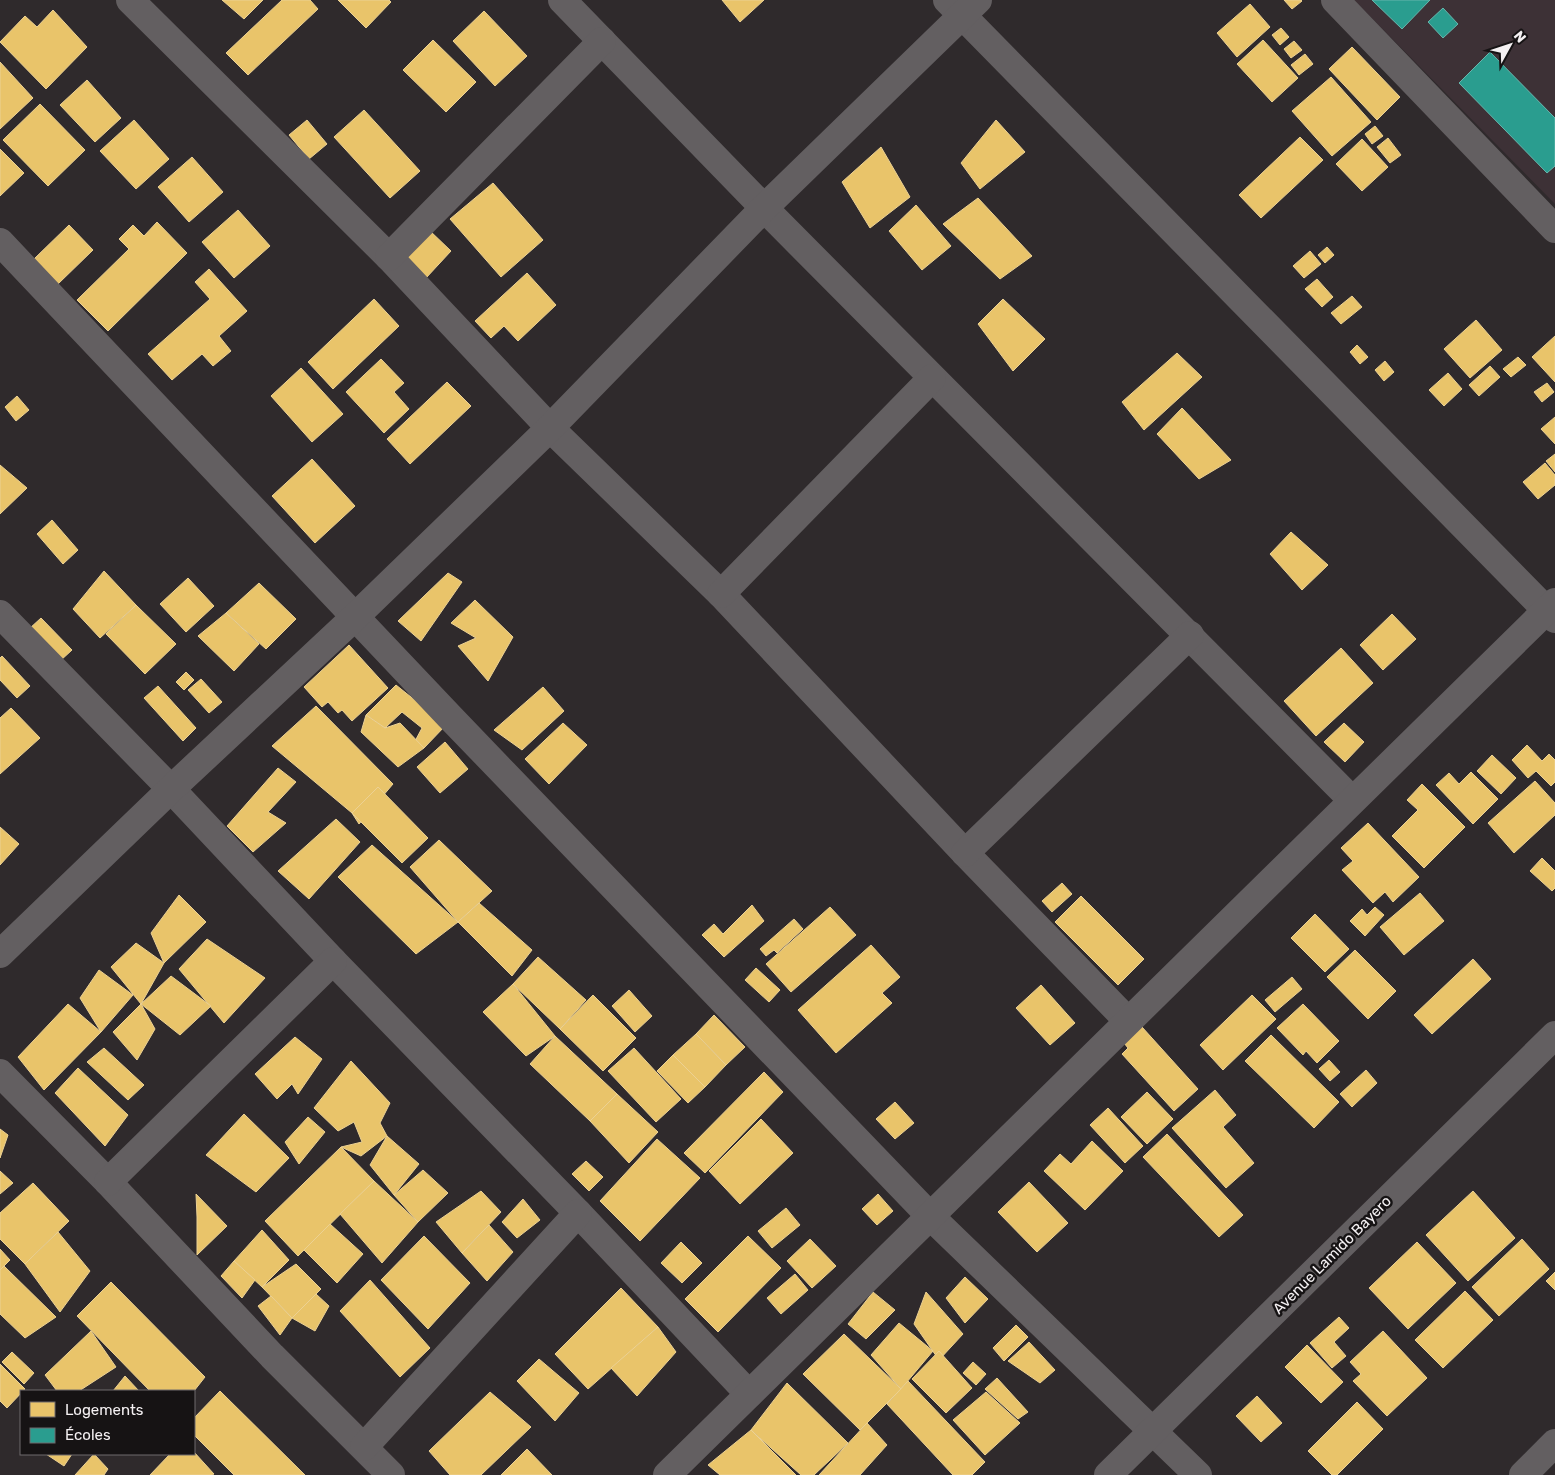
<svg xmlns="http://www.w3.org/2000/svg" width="1555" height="1475" font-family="Rubik,sans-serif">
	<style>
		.built { fill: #3d3136 }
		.homes { fill: #e9c46a; stroke: #ecd193 }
		.schools { fill: #2a9d8f; stroke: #67b6ad }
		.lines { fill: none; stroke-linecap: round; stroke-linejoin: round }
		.minor { stroke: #635f61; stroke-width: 28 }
		.tertiary { stroke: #635f61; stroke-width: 28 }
		.labels { text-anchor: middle; stroke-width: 5; stroke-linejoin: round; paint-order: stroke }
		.street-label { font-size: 15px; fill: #f4f0f2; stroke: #161314 }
	</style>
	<rect width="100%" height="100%" fill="#2f2a2c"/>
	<path class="built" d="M1354,0H1555V204Z"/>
	<g class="homes">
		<path d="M222,0H263L244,19Z"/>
		<path d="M282,0H310L318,9L248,75L226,53Z"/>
		<path d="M338,0H389L391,2L366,28Z"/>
		<path d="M722,0H764L740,22Z"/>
		<path d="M1284,0H1301L1302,1L1292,9Z"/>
		<path d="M1250,4L1270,27L1237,57L1217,33Z"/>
		<path d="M53,10L87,47L46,89L0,42L25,16L37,27Z"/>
		<path d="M484,11L527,56L495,86L453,41Z"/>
		<path d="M1281,28L1289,37L1280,45L1272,35Z"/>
		<path d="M433,40L476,82L446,112L403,70Z"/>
		<path d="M1263,40L1298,78L1272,102L1237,64Z"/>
		<path d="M1294,41L1302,50L1291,58L1284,49Z"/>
		<path d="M1352,47L1400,97L1377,120L1329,69Z"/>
		<path d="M1305,54L1313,64L1299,75L1291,65Z"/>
		<path d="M0,62L33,98L0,129Z"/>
		<path d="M1331,77L1371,122L1332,156L1292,111Z"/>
		<path d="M87,80L121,118L95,142L60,105Z"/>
		<path d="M40,104L85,150L48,186L3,140Z"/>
		<path d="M364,110L420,171L390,198L334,137Z"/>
		<path d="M134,120L169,159L136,189L100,151Z"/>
		<path d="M307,120L327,144L309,159L289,135Z"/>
		<path d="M996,120L1025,152L980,189L961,163Z"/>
		<path d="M1375,126L1383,136L1372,144L1365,134Z"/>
		<path d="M1300,137L1323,160L1261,218L1239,195Z"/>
		<path d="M1388,138L1401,155L1390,163L1377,147Z"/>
		<path d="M1362,139L1388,167L1362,191L1336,164Z"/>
		<path d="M881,147L910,197L870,228L842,182Z"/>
		<path d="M0,149L24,173L0,196Z"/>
		<path d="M192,157L223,192L189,222L158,187Z"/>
		<path d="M493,183L543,240L501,277L450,219Z"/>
		<path d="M978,198L1032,256L1000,279L943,224Z"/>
		<path d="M916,205L951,246L922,270L889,231Z"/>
		<path d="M238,210L270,246L234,278L202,242Z"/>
		<path d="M157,222L187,253L108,331L77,300L129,249L119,239L133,225L144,236Z"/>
		<path d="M69,225L93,250L58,284L34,259Z"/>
		<path d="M428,229L451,251L426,278L402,257Z"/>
		<path d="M1327,247L1334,255L1325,263L1318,255Z"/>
		<path d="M1310,251L1321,264L1304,278L1293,266Z"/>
		<path d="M209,269L247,311L219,336L231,351L213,366L202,354L172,380L148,354L210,299L195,282Z"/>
		<path d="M527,273L556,305L518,341L504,326L491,338L475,321Z"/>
		<path d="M1317,279L1333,297L1322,307L1305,289Z"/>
		<path d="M1352,296L1362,307L1341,324L1331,313Z"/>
		<path d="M374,299L399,326L333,389L308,362Z"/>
		<path d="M1003,299L1045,339L1013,371L978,324Z"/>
		<path d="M1476,320L1502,350L1470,378L1444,349Z"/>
		<path d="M1555,336V382L1532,357Z"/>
		<path d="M1357,345L1368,357L1360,364L1350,352Z"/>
		<path d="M1177,353L1202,377L1144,430L1122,402Z"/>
		<path d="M1518,357L1526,365L1511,377L1503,369Z"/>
		<path d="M381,359L404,383L394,392L409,409L384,433L346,392Z"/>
		<path d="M1385,361L1394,372L1384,381L1375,370Z"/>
		<path d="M1490,366L1500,377L1479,396L1469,385Z"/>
		<path d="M301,368L343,414L312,442L271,396Z"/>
		<path d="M1448,373L1462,389L1444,406L1429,390Z"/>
		<path d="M447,382L471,406L410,464L387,439Z"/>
		<path d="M1547,383L1554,392L1542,402L1534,392Z"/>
		<path d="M17,396L29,410L16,421L5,407Z"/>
		<path d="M1182,408L1231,460L1199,479L1157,434Z"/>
		<path d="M1555,417V444L1541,429Z"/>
		<path d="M1555,454V472L1546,461Z"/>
		<path d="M312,459L355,506L315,543L272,496Z"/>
		<path d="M1545,463L1555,475V485L1538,499L1523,482Z"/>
		<path d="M0,465L27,488L0,514Z"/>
		<path d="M52,520L78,550L63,564L37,534Z"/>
		<path d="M1291,532L1328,565L1302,590L1270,554Z"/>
		<path d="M104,571L136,605L100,638L73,609Z"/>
		<path d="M448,573L462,582L421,641L398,621Z"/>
		<path d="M188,578L214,606L186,632L160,604Z"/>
		<path d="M259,583L296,619L266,649L226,613Z"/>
		<path d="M475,600L513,637L488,681L458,646L476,638L451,623Z"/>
		<path d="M136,605L176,644L145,674L106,634Z"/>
		<path d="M226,613L259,644L234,671L198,636Z"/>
		<path d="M1392,614L1416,639L1383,670L1360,645Z"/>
		<path d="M41,618L72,650L60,661L29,629Z"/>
		<path d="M349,645L388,688L352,721L342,710L338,713L328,702L322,707L304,687Z"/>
		<path d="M1341,648L1373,683L1316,736L1284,701Z"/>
		<path d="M2,656L30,686L17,698L0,680V658Z"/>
		<path d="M186,672L194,680L184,690L176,682Z"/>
		<path d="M201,679L222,702L209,713L188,690Z"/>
		<path d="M396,685L446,725L424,748L414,743L422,728L402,712L385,728L366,715Z"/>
		<path d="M158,686L196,728L183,741L144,698Z"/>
		<path d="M543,687L564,711L522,750L494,730Z"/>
		<path d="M316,706L393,784L359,824L352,813L272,746Z"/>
		<path d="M11,708L40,738L0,774V718Z"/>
		<path d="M366,715L385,728L400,723L424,748L398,767L361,732Z"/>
		<path d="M563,723L587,745L549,784L525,759Z"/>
		<path d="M1344,723L1364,742L1345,762L1324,742Z"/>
		<path d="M445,742L468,769L440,793L417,767Z"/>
		<path d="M1527,745L1542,761L1549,754L1555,760V782L1551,786L1536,771L1528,778L1512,760Z"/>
		<path d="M1492,755L1516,778L1501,794L1477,771Z"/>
		<path d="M278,768L296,782L268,812L286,823L253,852L227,826Z"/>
		<path d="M1471,772L1498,799L1473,824L1436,785L1449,773L1459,784Z"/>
		<path d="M1535,781L1555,803V815L1514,853L1488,823Z"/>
		<path d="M1422,784L1465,827L1424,868L1392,836L1418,810L1407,800Z"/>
		<path d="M378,787L428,838L402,863L352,813Z"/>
		<path d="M336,819L360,842L309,899L278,871Z"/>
		<path d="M1368,823L1419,877L1393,902L1385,892L1373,903L1342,870L1353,861L1341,848Z"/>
		<path d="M0,827L19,844L0,865Z"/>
		<path d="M439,840L492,891L458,922L410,867Z"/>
		<path d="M372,845L458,922L416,954L338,877Z"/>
		<path d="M1542,858L1555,871V888L1552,891L1530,871Z"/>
		<path d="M1062,883L1072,894L1052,912L1042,901Z"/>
		<path d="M1420,893L1444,921L1404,955L1380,927Z"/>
		<path d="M179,895L206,922L164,963L151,933Z"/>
		<path d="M1081,896L1144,959L1118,985L1055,922Z"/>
		<path d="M479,903L532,950L512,976L458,922Z"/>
		<path d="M752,905L764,921L724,957L702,935L714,924L723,934Z"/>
		<path d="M830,907L856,935L791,992L766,964Z"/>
		<path d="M1375,907L1384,915L1365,936L1350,921L1362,909L1367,915Z"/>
		<path d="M1315,914L1349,949L1325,972L1291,938Z"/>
		<path d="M794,919L803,929L777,953L774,950L766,956L760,949Z"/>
		<path d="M207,939L265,978L224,1023L179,969Z"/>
		<path d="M136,943L164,963L141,1004L111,967Z"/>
		<path d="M871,945L900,977L882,993L892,1003L836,1053L798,1010Z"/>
		<path d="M1355,950L1396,991L1368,1019L1327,977Z"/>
		<path d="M538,957L586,1000L560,1029L513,984Z"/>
		<path d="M1473,959L1491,979L1432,1034L1414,1015Z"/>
		<path d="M756,968L780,990L769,1002L745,980Z"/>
		<path d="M99,970L133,995L101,1032L80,998Z"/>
		<path d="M171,976L211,1006L180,1035L141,1004Z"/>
		<path d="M1292,977L1302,989L1275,1012L1265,1000Z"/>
		<path d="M513,984L555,1036L526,1056L483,1012Z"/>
		<path d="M1041,985L1075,1023L1050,1045L1016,1008Z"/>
		<path d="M629,990L652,1016L635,1032L612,1006Z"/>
		<path d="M593,995L636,1038L603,1071L560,1029Z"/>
		<path d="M1252,995L1276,1019L1223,1070L1200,1045Z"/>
		<path d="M68,1004L101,1032L44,1090L18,1057Z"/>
		<path d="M141,1004L155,1029L137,1060L113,1032Z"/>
		<path d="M1303,1004L1339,1041L1317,1063L1306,1051L1303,1055L1277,1028Z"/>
		<path d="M714,1015L745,1047L726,1065L696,1034Z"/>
		<path d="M1142,1027L1198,1089L1174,1111L1122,1054L1128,1048L1124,1043Z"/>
		<path d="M696,1034L726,1065L705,1087L673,1055Z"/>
		<path d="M1271,1035L1339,1102L1314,1128L1245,1061Z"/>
		<path d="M555,1036L617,1094L590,1121L530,1064Z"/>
		<path d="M295,1037L322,1059L298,1094L292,1084L277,1099L255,1074Z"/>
		<path d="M104,1048L144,1085L128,1100L87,1062Z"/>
		<path d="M634,1048L681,1099L656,1122L608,1071Z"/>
		<path d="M673,1055L705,1087L688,1103L657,1071Z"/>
		<path d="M1329,1060L1340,1072L1330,1081L1319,1069Z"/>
		<path d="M351,1061L390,1103L380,1123L387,1136L361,1156L341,1147L362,1142L354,1122L338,1131L314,1108Z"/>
		<path d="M78,1068L128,1115L105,1146L55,1093Z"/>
		<path d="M1366,1070L1377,1083L1352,1107L1340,1094Z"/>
		<path d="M764,1072L783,1092L705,1173L684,1153Z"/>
		<path d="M1215,1090L1236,1115L1223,1127L1254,1163L1226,1188L1172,1128Z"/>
		<path d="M1147,1092L1173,1119L1147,1144L1121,1117Z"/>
		<path d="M617,1094L658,1132L629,1163L590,1121Z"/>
		<path d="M895,1102L914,1123L895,1139L876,1119Z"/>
		<path d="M1108,1108L1143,1146L1125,1163L1090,1125Z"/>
		<path d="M244,1114L289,1158L256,1192L206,1155Z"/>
		<path d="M308,1117L325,1132L299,1164L285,1142Z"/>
		<path d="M761,1119L793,1153L740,1204L709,1171Z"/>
		<path d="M0,1129L8,1135L0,1158Z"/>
		<path d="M1167,1134L1243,1215L1219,1237L1143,1157Z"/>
		<path d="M387,1136L419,1164L394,1195L370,1165Z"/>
		<path d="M657,1139L700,1178L640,1241L600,1201Z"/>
		<path d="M1092,1141L1123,1171L1085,1210L1044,1171L1060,1154L1071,1164Z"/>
		<path d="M341,1147L374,1181L298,1256L265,1221Z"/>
		<path d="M586,1161L603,1177L589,1191L572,1174Z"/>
		<path d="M423,1170L448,1193L418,1222L394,1195Z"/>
		<path d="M0,1171L13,1183L0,1194Z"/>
		<path d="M374,1181L418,1222L382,1263L340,1214Z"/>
		<path d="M1029,1182L1068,1223L1037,1252L998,1212Z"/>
		<path d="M33,1183L69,1221L25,1264L0,1239V1213Z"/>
		<path d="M481,1191L501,1212L462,1253L436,1222Z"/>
		<path d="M1473,1191L1515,1238L1468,1281L1426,1235Z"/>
		<path d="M196,1194L227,1226L197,1255V1217Z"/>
		<path d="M878,1194L893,1211L877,1225L862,1209Z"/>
		<path d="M523,1199L540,1220L517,1238L502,1222Z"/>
		<path d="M786,1208L800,1225L772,1248L758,1231Z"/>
		<path d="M330,1224L363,1254L337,1283L304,1250Z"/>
		<path d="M489,1225L513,1252L487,1281L462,1253Z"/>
		<path d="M262,1230L289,1260L262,1287L234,1261Z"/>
		<path d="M58,1232L90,1271L60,1312L25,1264Z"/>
		<path d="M424,1236L470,1283L428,1329L381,1280Z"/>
		<path d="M748,1236L781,1268L718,1332L685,1299Z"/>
		<path d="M810,1239L836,1266L812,1288L787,1261Z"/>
		<path d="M1522,1239L1549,1269L1499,1316L1472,1287Z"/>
		<path d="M681,1242L702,1263L682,1283L661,1263Z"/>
		<path d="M1417,1242L1456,1283L1408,1329L1369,1288Z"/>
		<path d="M0,1249L10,1260L0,1270Z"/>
		<path d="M234,1261L255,1280L242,1298L221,1276Z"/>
		<path d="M296,1264L321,1289L292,1318L262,1287Z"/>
		<path d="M4,1266L56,1317L25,1338L0,1314V1270Z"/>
		<path d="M1555,1272V1290L1546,1281Z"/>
		<path d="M795,1274L808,1290L781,1314L767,1298Z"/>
		<path d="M965,1277L988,1299L965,1323L946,1298Z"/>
		<path d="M370,1280L430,1348L400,1377L340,1311Z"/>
		<path d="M111,1282L205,1377L194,1391H150L77,1316Z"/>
		<path d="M621,1288L658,1327L588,1389L555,1354Z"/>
		<path d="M1465,1291L1493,1320L1443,1368L1415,1340Z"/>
		<path d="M873,1292L895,1310L866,1339L848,1324Z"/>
		<path d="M926,1292L963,1334L939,1360L914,1324Z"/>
		<path d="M316,1294L329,1306L315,1331L292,1318Z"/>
		<path d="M271,1296L292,1318L280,1335L258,1306Z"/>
		<path d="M1339,1317L1349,1328L1334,1342L1346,1356L1332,1368L1310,1343Z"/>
		<path d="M899,1323L933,1351L901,1389L871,1355Z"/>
		<path d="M1016,1325L1028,1337L1004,1361L993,1348Z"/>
		<path d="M658,1327L676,1352L637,1396L611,1368Z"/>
		<path d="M91,1331L116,1367L79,1391H57L45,1375Z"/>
		<path d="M1383,1331L1427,1378L1387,1416L1353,1381L1361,1374L1350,1362Z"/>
		<path d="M844,1334L901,1389L860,1430L803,1374Z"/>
		<path d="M1029,1342L1055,1370L1040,1383L1008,1361Z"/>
		<path d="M1307,1345L1343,1382L1321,1403L1285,1367Z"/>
		<path d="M939,1351L972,1388L946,1413L912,1379Z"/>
		<path d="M12,1352L34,1373L24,1384L2,1362Z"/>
		<path d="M539,1359L579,1393L555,1421L517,1381Z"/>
		<path d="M973,1362L986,1374L976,1385L963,1373Z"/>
		<path d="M0,1364L25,1389L7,1408L0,1401Z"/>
		<path d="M125,1376L139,1391H113Z"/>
		<path d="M997,1378L1028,1412L1018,1419L985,1389Z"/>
		<path d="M908,1381L985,1462L972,1475H953L887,1404Z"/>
		<path d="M787,1383L848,1443L814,1475H801L751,1430Z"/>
		<path d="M220,1391L305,1475H234L194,1435V1418Z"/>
		<path d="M490,1392L531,1427L481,1475H450L429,1451Z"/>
		<path d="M986,1392L1020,1423L985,1455L953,1420Z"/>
		<path d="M1257,1396L1282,1423L1261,1442L1236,1416Z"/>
		<path d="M1357,1402L1383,1429L1337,1475H1332L1308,1451Z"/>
		<path d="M867,1423L887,1445L860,1475H819Z"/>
		<path d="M751,1430L796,1475H720L708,1465Z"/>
		<path d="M527,1449L552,1475H501Z"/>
		<path d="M194,1452L214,1474L212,1475H150L170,1454H194Z"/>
		<path d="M46,1454H72L64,1466Z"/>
		<path d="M94,1454L108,1469L104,1475H75Z"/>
	</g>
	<g class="schools">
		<path d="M1372,0H1430L1402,29Z"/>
		<path d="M1443,8L1458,24L1443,38L1428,22Z"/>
		<path d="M1490,52L1555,118V166L1547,173L1459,83Z"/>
	</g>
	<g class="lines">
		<g class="minor">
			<path d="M130,0L389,257L550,428L721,594L965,853L1128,1021"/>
			<path d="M562,0L764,208L1352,800"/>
			<path d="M947,0L1555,619"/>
			<path d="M1335,0L1555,229"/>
			<path d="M0,242L449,716L930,1216L1198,1475"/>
			<path d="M389,257L602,41"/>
			<path d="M721,594L932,378"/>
			<path d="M0,614L171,789L333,961L578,1213L749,1394"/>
			<path d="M965,853L1190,635"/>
			<path d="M0,954L171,789L356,616L550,428L764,208L978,0"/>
			<path d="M0,1073L108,1182L272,1356L391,1475"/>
			<path d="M108,1182L333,961"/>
			<path d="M364,1447L578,1213"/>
			<path d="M667,1475L1555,602"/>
			<path d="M1523,1475L1555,1443"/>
		</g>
		<path class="tertiary" d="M1108,1475L1555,1035"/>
	</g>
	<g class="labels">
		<g class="street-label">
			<text transform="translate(1332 1255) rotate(-45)" y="5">Avenue Lamido Bayero</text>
		</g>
	</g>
	<rect x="20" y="1390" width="175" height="65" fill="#161314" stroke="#6f6b6d"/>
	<rect x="30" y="1402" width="25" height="15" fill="#e9c46a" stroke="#6f6b6d"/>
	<text x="65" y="1415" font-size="15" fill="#f4f0f2">Logements</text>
	<rect x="30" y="1428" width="25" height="15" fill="#2a9d8f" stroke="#6f6b6d"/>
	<text x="65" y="1440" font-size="15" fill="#f4f0f2">Écoles</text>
	<g transform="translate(1510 45) rotate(50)" stroke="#161314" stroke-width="4" paint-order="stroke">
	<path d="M0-4L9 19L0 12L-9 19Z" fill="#f4f0f2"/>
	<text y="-8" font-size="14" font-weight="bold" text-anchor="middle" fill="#f4f0f2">N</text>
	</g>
</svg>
